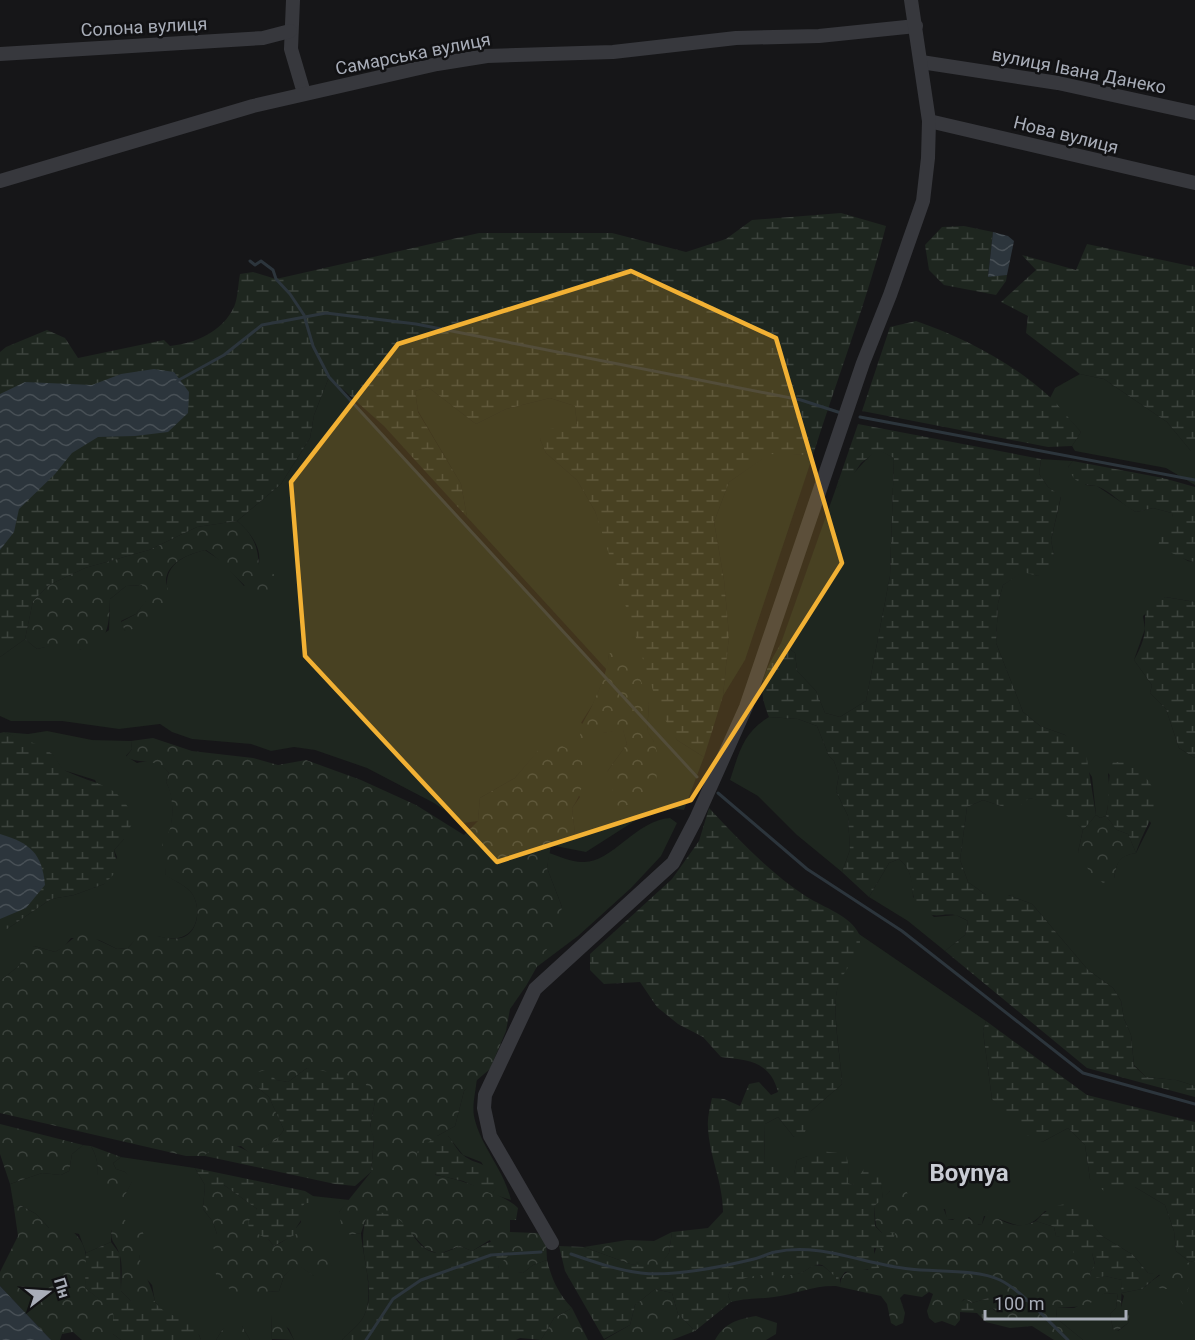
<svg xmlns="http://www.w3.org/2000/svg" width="1195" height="1340" font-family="Roboto,sans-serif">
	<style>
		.green { fill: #1e261f }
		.forest { fill: url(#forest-crowns) }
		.wetland { fill: url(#wetland-marsh) }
		.water { fill: url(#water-waves) }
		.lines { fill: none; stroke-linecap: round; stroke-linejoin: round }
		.stream { stroke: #2c353c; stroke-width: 3 }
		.minor { stroke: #37383d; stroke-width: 14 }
		.marked { fill: #f2b134; fill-opacity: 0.2; stroke: #f2b134; stroke-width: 4.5; stroke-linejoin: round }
		.labels { text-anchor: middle; stroke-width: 5; stroke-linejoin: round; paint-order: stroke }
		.street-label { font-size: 18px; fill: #a8adb8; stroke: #111113 }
		.district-label { font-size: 24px; font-weight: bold; fill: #c9ccd4; stroke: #111113 }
	</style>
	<defs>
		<pattern id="forest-crowns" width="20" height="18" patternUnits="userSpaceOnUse" patternTransform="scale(1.5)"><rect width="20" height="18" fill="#1e261f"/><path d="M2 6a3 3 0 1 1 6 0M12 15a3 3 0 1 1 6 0" fill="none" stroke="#3c433d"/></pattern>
		<pattern id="wetland-marsh" width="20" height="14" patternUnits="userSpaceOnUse" patternTransform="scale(1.5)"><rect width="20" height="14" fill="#1e261f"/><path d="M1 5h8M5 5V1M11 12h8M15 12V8" fill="none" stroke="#3c433d"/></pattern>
		<pattern id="water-waves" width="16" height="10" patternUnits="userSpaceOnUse" patternTransform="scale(1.5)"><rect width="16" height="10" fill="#2c353c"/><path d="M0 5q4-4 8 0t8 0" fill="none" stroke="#485056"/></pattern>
	</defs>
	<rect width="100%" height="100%" fill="#161618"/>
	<g class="green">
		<path d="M1080,374L1104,379L1167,422L1191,451H1195V485L1166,468L1075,451L1072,446L1081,432L1050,398L1055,388Z"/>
		<path d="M329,377L605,676L593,704L581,723L603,733L623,729L627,744L607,772L654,742L647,731L649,704L609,654L607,670L467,517L461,484L418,411L415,391L428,387L476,424L506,409L550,398L575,406L577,425L540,439L546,453L577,480L595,511L677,740L704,757L684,810L662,807L636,820L586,852L550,845L575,834L572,808L580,797L541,748L515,778L480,798L478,821L464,823L434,803L367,768L315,750L294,747L271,751L251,744L192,739L172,732L160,724L119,729L62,721H11L0,716V657L25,639L37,649L53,645L80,650L109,630L110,599L126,586L143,585L149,598L136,614L121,621L125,631L168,594C162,566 181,556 205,550L223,562L244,586C248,581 256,573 258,567C264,549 249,531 237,521L281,484L310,438L314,415Z"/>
		<path d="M878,449L894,458L890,576L866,701L840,717L825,713L816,691L797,671L795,653L781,643L836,488C853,478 862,461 878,449Z"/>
		<path d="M770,453L813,455L745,660L723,696L729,635L724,580L714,522L729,482Z"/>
		<path d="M1041,459L1073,461L1068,467L1086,485L1097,486L1136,512L1153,508L1172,513L1175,524L1172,551L1188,561L1195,562V602L1165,597L1143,616L1145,629L1134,660L1152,685L1150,693L1166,709L1179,748L1195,758V1086L1176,1080L1146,1077L1134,1065L1131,1035L1124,1019L1121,1001L1113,988L1088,970L1032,904L1008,895H986L968,882L960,860L967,807L983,800L1004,807L1029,798L1041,800L1061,808L1083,830L1078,852L1114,878C1117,861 1119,856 1136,853L1151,823L1108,773L1110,794L1106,816L1100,818L1096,815L1092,777L1065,735L1040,726L1023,712L996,643L998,603L1003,585L1023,571L1038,576L1054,556L1051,540L1061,497L1048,487L1039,474Z"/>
		<path d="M769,717L798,719L817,726L829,756L834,761L839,775L836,791L848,816L850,850L842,872L797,835L758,796L730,780C739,753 743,732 769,717Z"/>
		<path d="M47,731L92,740L131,741L132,749L126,756L137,763C150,760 161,761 169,773L166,782C182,810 163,846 166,875C174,880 184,885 190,891C201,903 200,929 184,936C163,946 148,922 128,948L117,949L99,940L71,938L64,947L55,952L34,946L20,965L0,981V929H7L51,899L74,895L104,884L117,857L114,850L124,839L95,780L63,770L51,753L4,732L28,734Z"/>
		<path d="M670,818L677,823L661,856L631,888L578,936L534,969L562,907L547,868L549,853C559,856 571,862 582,862C611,864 636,820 670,818Z"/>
		<path d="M899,859C911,869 913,881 913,897L934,917L956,915L968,921L965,935L945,951L908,921L869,897L889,863Z"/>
		<path d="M859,934L986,1021L983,1031L992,1099L1042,1142L1068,1128L1085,1145L1090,1179L1135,1187L1165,1205L1174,1231L1176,1251L1190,1262L1195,1261V1340H1083L1056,1318L1057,1308H1074L1105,1293L1118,1294L1116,1308L1110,1314L1113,1329L1118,1331L1128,1323L1130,1318L1121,1307L1124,1296L1121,1293L1142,1289L1160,1275L1148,1273L1133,1255L1102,1236L1089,1221L1045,1211C1020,1239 1012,1218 984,1216L982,1224L977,1225L969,1217L947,1220L945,1209L915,1210L910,1214V1197L890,1191L883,1199L879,1172L853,1185L847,1183L849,1168L808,1156L797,1160L794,1175L787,1180L764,1163L765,1124L778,1117L794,1137L811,1111L842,1084C841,1058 831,1009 838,985C845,964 860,959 859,934Z"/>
		<path d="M477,1078C476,1090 472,1105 474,1116C480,1146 504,1169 511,1200L492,1194L497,1185L481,1162L463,1155L448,1136H437L455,1126L464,1091Z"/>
		<path d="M83,1145L91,1146C99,1160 99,1170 96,1186L124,1197L132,1181L125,1172L116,1169L113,1163L121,1157L195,1168L205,1185L203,1209L213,1222L217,1234L267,1292L279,1291L284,1276L296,1263L314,1276L333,1269C324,1252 318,1234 296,1234V1228L301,1222V1207L305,1203H313V1196L350,1200L339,1212L350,1235L361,1233C363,1258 375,1294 364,1316C360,1325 348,1333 342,1340H294L289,1329L271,1315L272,1340H250L242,1326L223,1329L216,1340H201L199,1335L161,1310L155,1302L152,1285L142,1274L139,1255L111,1230V1242L86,1253L79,1234L49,1228L36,1214L20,1205L14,1208L10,1184L42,1173L61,1175L69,1171L72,1154Z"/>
	</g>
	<g class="forest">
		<path d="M237,521C253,534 258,546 259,566L275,575V587L257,596C238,582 226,563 206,550C192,553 172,560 167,575C164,582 169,587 168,594C167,618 145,626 125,631L121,622L136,614L148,598L142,585L126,586L110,599C109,622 110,647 79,650C62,651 58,643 37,649L25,639L33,601L49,585L85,568L149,550L197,527Z"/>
		<path d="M618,648L633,658L649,704L647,730L654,742L659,759L655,788L637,803L618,807L607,772L627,744L623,730L603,733L597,741L586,742L580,737C581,720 588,717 594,701C601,686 607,671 609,654Z"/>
		<path d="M153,738L192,751L253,758L278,765L306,760L361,780L416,805L464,835L478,821L480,798L515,778L541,747L560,745L581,755C584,775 585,790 572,808L575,834L551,845L547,868L562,907L556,933L526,986L510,1009L506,1031L490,1069L464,1091L455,1126L437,1136L435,1175C454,1177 506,1195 518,1208L516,1220H510V1232L537,1233L546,1241L547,1260L533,1265L523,1273C514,1271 506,1274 497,1273L499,1265L490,1240L472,1251L460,1246L439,1254L426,1249L413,1235L366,1219L361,1233L350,1235L341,1224L339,1212L371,1172L374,1139L370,1128L375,1101L307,1068L288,1082L276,1080L255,1085L269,1097L284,1130L276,1140L252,1155L241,1146L209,1151L205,1156H186L0,1113V981L20,965L22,953L34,946L55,952C66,946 72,937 83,933L117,949L128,948L141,933C154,934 171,942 184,937C200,930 201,903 190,891C184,885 174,880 166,876L162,843C175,830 175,799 166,782L169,773C157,757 141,765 126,757L132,749L131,741Z"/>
		<path d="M1096,815L1100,818L1106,816L1117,830L1128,834L1136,853C1119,856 1117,862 1114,878L1103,883L1091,874L1078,852L1083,830Z"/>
		<path d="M0,1124L83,1145L72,1154L69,1171L61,1175L42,1173L10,1184L0,1154Z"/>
		<path d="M91,1146L121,1157L113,1163L116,1169L125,1172L133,1180L124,1197L106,1195L95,1186C99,1170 99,1160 91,1146Z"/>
		<path d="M205,1185H224L257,1209C250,1227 265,1234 274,1246C282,1243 289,1236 296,1234C318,1228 326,1256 334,1269L328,1277L314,1276L296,1264L284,1276L279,1291L267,1292L259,1300L240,1296L217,1280L215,1269L220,1260L211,1244L217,1234L213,1222L203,1209Z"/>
		<path d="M896,1188H904L910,1197V1214L918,1202L940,1200L948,1220H953L959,1214H964L978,1225L982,1224L988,1210L993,1209L995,1217C1009,1225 1020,1229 1036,1221L1054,1227L1056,1236L1068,1238L1083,1251L1092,1253L1095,1265L1090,1273L1092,1278L1105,1276L1122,1280L1121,1307L1126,1308L1130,1318L1128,1323L1117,1331L1113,1329L1110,1314L1116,1308L1118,1294L1105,1293L1086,1306L1057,1308L1056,1318L1083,1340H1054L1032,1326L1010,1328L986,1322L987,1311L992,1308L996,1312L988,1298L972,1303L964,1299L960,1304V1320L955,1326L942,1321L935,1323L929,1318L927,1311L933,1294L929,1292L922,1297L904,1294L900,1298L905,1313L903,1323L896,1326L891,1323L887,1304L881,1296L840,1287C840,1270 854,1268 868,1270L882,1233L876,1226L874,1206L890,1191Z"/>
		<path d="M20,1205L36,1214L49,1228L65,1226C91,1242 87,1261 85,1288L114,1310L113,1334L121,1340H82L73,1332L62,1334L60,1340H51L0,1286V1272L18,1236L14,1208Z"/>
		<path d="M123,1216L130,1229L142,1230L147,1244L139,1255C142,1273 152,1284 155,1302H132L121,1291C121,1280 123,1266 120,1256C115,1238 107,1245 114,1219Z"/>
		<path d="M672,1232L669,1253L658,1268L630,1264L584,1247L627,1240L654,1241Z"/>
		<path d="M1195,1261V1275L1187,1291L1192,1296L1195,1291V1308L1184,1306L1173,1289H1161L1150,1282L1176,1266Z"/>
		<path d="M813,1265L823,1266L836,1277V1286C815,1285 796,1294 774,1297C759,1299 746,1298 731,1302L728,1296C740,1265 770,1278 796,1274C803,1273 808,1269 813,1265Z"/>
		<path d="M655,1289L672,1293L678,1314L695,1331L672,1340H604L630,1325L635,1305Z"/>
		<path d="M572,1308L588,1340H541L554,1318Z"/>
		<path d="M271,1314L281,1317L294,1340L272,1339Z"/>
		<path d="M756,1316L777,1323L776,1334L766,1340H715C724,1323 738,1319 756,1316Z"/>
		<path d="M233,1323L242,1326L250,1340H216L223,1329Z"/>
	</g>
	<g class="wetland">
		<path d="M841,213L886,226C866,304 837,379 813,455L770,454L729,482L714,522L724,580L729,635L723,696L704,757L677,740L659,709L595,511L577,480L546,453L540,439L550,429L577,424L575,406L550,398L506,409L476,424L428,387L415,391L418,412L461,484L467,517L384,426L329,377L314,415L310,438L281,484L237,521L197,527L149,550L85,568L49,585L33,601L25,639L0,657V352L6,347L47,330L65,338L78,358L164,340L170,346C196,343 222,332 234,307C238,298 238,284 240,274L253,272L276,279L479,233H612L686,252L726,239L752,220Z"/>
		<path d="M964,226L993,232L988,276L1007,275L1006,281L996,295L944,285L929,270L925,245L942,227Z"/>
		<path d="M1087,244L1195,267V451H1191L1167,422L1104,379L1080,374L1026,333L1028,316L1001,302L1036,270L1022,255L1076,270Z"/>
		<path d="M916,321C963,337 1013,363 1050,397C1061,408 1071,421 1081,432L1072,446L1048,447L862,411L890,327Z"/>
		<path d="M858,424L1041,459L1039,474L1048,487L1061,496L1051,540L1054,556L1051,571L1038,576L1023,572L1003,585L998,603L996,643L1023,712L1040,726L1065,735L1086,753L1096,815L1083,830C1065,813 1052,803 1029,798L1020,806L1004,807L983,800L967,807L960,860L968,882L986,895H1008L1032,904L1088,970L1113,988L1121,1001L1124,1019L1131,1035L1134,1066L1146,1077L1176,1080L1195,1086V1097L1087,1068L945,951L965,935L968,921C965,919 959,916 955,915C941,913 933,920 920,909C907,898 919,875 899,859L889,863L869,897L842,872L850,850L848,816L836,791L839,775L834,761L829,756L817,726L798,719L769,717C755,684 765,672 781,643L795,653L797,671L816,691L825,713L840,717L866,701L890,576L894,458L878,450L861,463L849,481L836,488Z"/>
		<path d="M1073,461L1163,478L1195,487V562C1182,560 1172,551 1158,548L1161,531L1174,524L1172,513L1153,508L1136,512C1122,505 1113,493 1099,487C1091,484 1083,486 1076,480C1072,477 1070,471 1068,467Z"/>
		<path d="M1165,597L1195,602V758L1179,748L1166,709L1150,693L1152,685L1134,660C1139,651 1145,639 1145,628C1145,606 1145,608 1165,597Z"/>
		<path d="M4,732C18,738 39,743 51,753C57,758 59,767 66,771C96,786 120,782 134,820L124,839L114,850L118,870L104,884L74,895L51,899L7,929H0V733Z"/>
		<path d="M1113,762H1130C1174,800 1151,809 1136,853L1128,834L1117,830L1106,816C1111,797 1106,779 1113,762Z"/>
		<path d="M709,808C740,841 769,872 807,897C823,907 851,916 859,934C865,951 844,969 839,984C830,1006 841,1058 842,1084L811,1111L805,1132L794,1137L778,1117L765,1124L764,1163L779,1166L788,1179L794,1174L797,1160L821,1151L846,1154L849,1168L848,1183L853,1185L864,1169L880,1172L883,1199L874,1206L875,1226L882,1233H895L893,1240L883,1248H874V1254L880,1261L879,1268L845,1272L840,1279V1287L836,1286V1277C831,1274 826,1267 822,1265C812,1262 806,1273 797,1274C771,1279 740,1266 728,1296L731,1302L695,1331L678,1314L672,1293L655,1289L635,1305L630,1325L604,1339L565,1271L559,1246L584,1247L630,1264L658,1267L669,1253L672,1232L708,1228L723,1212C723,1182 709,1156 708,1127C707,1118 710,1108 712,1098L724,1099L740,1106L749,1084L759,1082L771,1095L778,1092C770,1061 748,1060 721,1057L703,1037L678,1024L657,1007L640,982L604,984L590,970V954L672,879L699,841Z"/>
		<path d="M986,1021L1087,1095L1195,1122V1261L1190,1262L1176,1251L1174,1231L1165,1205L1135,1187L1104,1191L1090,1179L1085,1145L1068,1128L1042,1142L1025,1134L992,1099L983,1031Z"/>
		<path d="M307,1068L346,1075L364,1081L375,1101L370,1127L374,1138L371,1172L355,1186L335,1184L205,1156C216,1138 238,1144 252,1154L276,1140L284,1130L269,1097L255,1085L254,1073L266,1070L276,1080L288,1082Z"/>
		<path d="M437,1136H448C453,1141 457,1151 463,1155C479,1168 486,1157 498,1185L492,1194L463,1181L420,1171L415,1162L418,1150Z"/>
		<path d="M195,1168L305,1191L313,1196L314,1203H305L302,1207L305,1214L296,1228V1234L274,1246L269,1240L249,1229L248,1222L257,1209L224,1185H205Z"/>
		<path d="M1075,1203L1102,1236L1133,1255L1148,1273L1160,1274L1142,1289L1121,1293L1122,1280L1105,1276L1091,1279L1090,1273L1095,1264L1092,1253H1073L1074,1245L1068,1239L1056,1236L1054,1227L1036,1221C1048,1208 1057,1204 1075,1203Z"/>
		<path d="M377,1212C415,1215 409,1249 437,1253C444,1254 453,1249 460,1246L472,1251C486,1244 494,1236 508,1247V1256L499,1265L498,1273L513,1271L523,1273L533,1265L547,1260C552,1280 558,1293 572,1308L554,1318L541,1340L520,1338L516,1340H342C348,1333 360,1325 364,1316C379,1286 355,1254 366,1219Z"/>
		<path d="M111,1242L120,1254L121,1291L132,1302H155C169,1322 192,1312 201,1340H121L113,1334V1310L85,1288L86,1253Z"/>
		<path d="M988,1298L999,1302L1004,1314L992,1308L987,1311L986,1322L977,1313L959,1312L960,1303L965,1299L972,1303Z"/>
	</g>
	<g class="water">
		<path d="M993,232L1008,236L1014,241L1007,275L988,277Z"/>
		<path d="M154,369L174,372L189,392L188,413L168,432L135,436L98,437L72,453L55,474L19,509L14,532L0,550V394L25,382L92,385L121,374Z"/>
		<path d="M0,834C30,843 42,853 45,885L26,908L0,919Z"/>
		<path d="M0,1286L51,1340H0Z"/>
	</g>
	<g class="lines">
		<g class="stream">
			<path d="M250,261L255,265L261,261L273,270L276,279L290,294L304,315L313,346L329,377L697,777"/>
			<path d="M177,381L224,355L262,325L326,313L416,324L801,400L841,413"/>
			<path d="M860,417L1195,480"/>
			<path d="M718,793L807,869L902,931L1083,1073L1195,1104"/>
			<path d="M571,1254C594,1262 617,1270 641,1273C674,1277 721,1267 754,1259C761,1258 768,1253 775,1252C821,1242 865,1265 910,1269C935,1272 977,1269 1000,1280C1021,1290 1050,1323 1068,1340"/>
			<path d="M366,1340L393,1299L421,1280L491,1255L541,1252"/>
		</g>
		<g class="minor">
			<path d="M293,0L291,49L304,93"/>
			<path d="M0,54L263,38L290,31"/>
			<path d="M921,62L1058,83L1195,113"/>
			<path d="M929,121L1195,183"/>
			<path d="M0,181L253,106L437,64L487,56L613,52L736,38L819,36L916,26"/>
			<path d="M552,1243L490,1136L484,1108L485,1095L535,989L673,863L696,819L746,707L863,363L890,295L923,201L928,158L929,121L911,0"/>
		</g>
	</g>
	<path class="marked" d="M631,271L776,338L842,563L691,800L497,862L305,656L291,482L398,344Z"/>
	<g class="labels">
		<g class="street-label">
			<text transform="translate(144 27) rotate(-3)" y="6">Солона вулиця</text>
			<text transform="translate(413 54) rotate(-11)" y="6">Самарська вулиця</text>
			<text transform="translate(1079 71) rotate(11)" y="6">вулиця Івана Данеко</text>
			<text transform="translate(1066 135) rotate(14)" y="6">Нова вулиця</text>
		</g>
		<g class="district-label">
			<text x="969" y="1181">Boynya</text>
		</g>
	</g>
	<g transform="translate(48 1292) rotate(73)" stroke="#111113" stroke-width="4.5" paint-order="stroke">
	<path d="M0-4.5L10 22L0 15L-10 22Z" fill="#a8adb8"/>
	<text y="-9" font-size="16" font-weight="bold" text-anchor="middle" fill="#a8adb8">Пн</text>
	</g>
	<path d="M985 1310v9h141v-9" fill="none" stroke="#a8adb8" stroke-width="3"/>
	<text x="994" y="1310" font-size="18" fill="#a8adb8" stroke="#111113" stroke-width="4.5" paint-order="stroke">100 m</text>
</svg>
